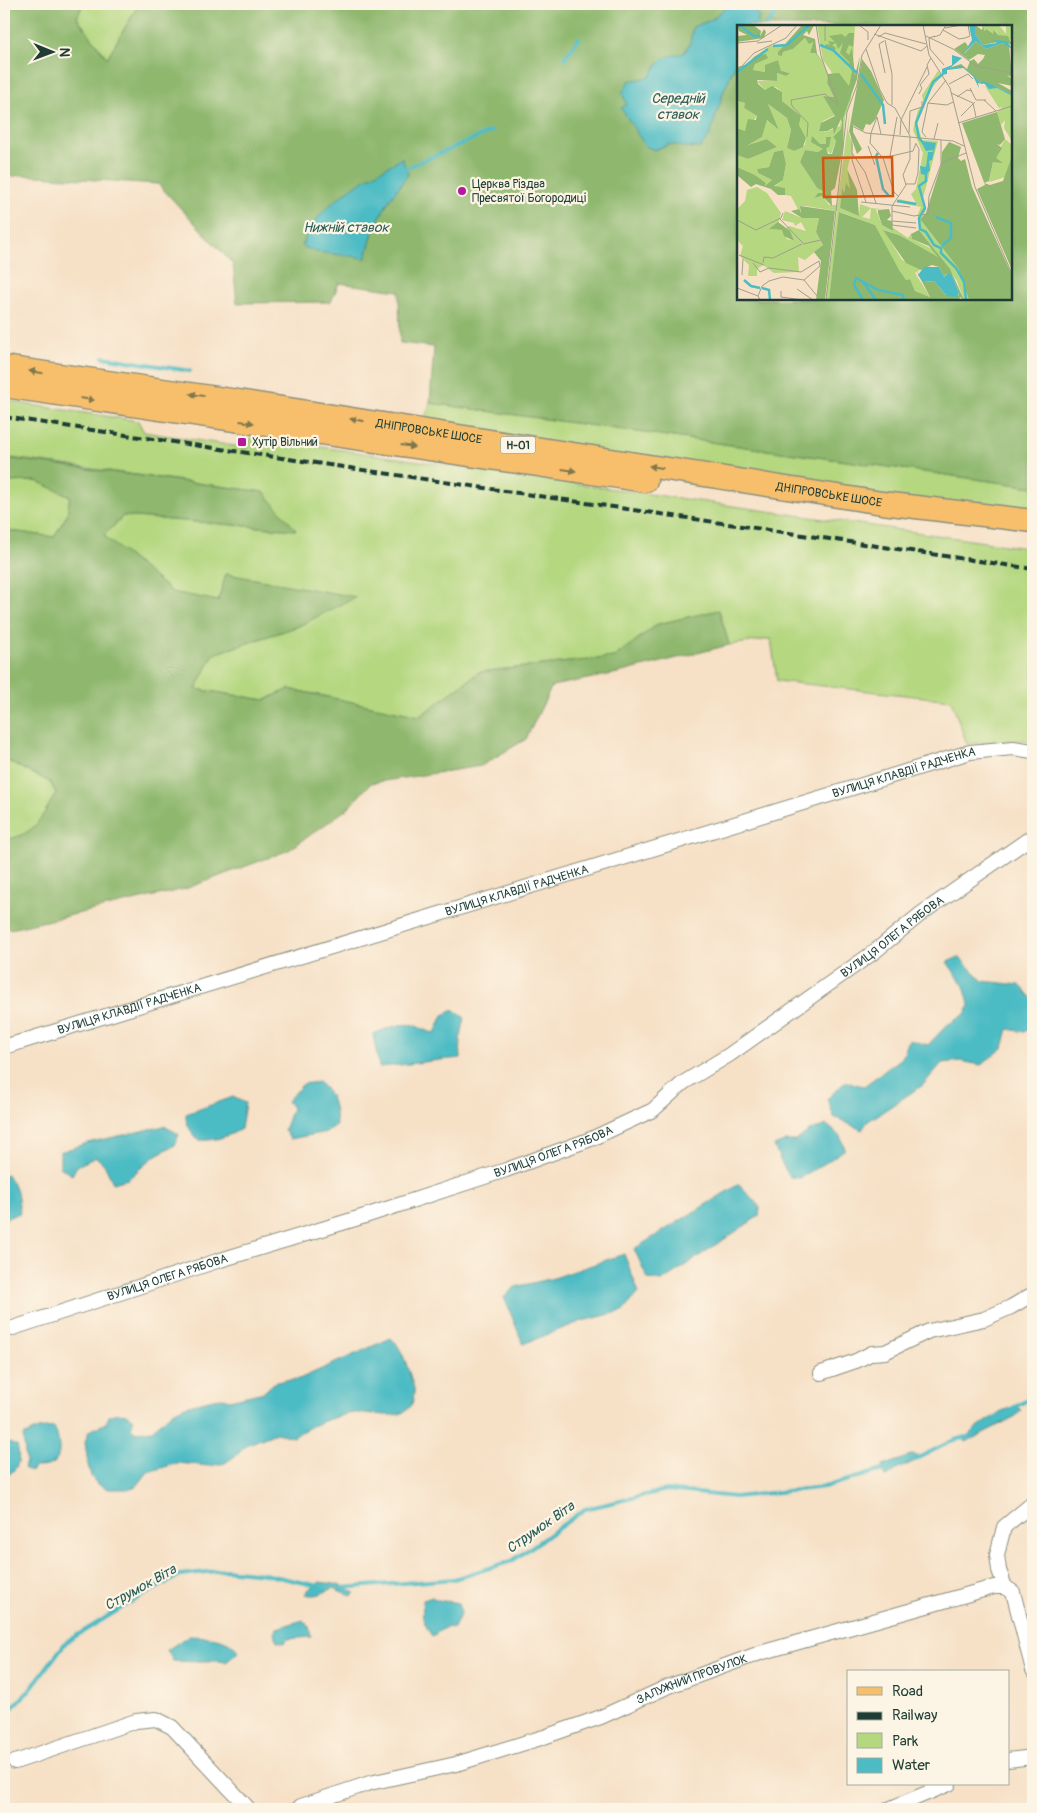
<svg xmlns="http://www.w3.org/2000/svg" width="1037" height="1813" font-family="Pangolin,sans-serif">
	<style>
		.green { fill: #b4d77f; stroke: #6a8a5a }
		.forest { fill: #8fb86e; stroke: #577a51; fill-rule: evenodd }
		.water { fill: #4cbbc4; stroke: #367c7c }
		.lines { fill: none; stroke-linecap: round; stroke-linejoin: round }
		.stream { stroke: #4cbbc4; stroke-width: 4 }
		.minor-casing { stroke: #8a8e7d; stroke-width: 16 }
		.primary-casing { stroke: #8a8e7d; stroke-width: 25 }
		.minor { stroke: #fff; stroke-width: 14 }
		.primary { stroke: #f7bf6c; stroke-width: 22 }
		.rail { stroke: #1f3d34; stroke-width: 4; stroke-dasharray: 8 4; stroke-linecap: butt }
		.oneway { fill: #80784d }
		.poi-dot { fill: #b5179e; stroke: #fcf5e5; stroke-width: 2 }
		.labels { text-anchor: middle; stroke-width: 4.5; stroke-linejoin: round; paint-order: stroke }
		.shield { fill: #fcf5e5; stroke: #617469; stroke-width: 1 }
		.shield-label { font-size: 11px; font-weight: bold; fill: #1f3d34 }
		.poi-label { font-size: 12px; fill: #1f3d34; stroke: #fcf5e5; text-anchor: start }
		.street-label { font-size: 12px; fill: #1f3d34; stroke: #fcf5e5 }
		.water-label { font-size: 14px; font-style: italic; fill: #2a5c58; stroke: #fcf5e5 }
		.inset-river { fill: none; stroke: #4cbbc4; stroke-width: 2.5 }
		.inset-road { fill: none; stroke: #a09f8c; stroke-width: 1 }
		.view { fill: #d45610; fill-opacity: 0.15; stroke: #d45610; stroke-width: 2.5 }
		.inset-edge { fill: none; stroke: #1f3d34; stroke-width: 2.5 }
	</style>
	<rect width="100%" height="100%" fill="#fcf5e5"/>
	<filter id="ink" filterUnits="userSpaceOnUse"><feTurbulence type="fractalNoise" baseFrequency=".02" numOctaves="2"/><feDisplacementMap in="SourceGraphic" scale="10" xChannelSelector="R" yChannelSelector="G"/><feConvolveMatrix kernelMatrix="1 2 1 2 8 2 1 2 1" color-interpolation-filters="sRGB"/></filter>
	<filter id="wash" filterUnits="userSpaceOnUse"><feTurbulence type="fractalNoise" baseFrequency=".0096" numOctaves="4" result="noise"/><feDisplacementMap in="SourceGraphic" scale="20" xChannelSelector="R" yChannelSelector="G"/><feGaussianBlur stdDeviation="1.12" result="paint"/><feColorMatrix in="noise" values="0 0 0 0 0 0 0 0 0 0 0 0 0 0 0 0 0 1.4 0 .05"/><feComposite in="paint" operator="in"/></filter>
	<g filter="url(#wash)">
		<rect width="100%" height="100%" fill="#f6e0c6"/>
		<g class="green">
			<path d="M83,4H139L107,58L77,18Z"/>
			<path d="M4,399L25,404L138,421L144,432L247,448L251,437L1033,549V742L1023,740L967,744L951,700L777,681L771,639L729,645L719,610L658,624L614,657L479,672L420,716L289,689L265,700L196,689L214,654L299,626L279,584L227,574L218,601L172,592L104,536L123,516L295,530L264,492L4,457Z"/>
			<path d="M430,403L1033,487V521L421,430Z"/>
			<path d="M36,481L70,495L67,515L54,537L4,530V482Z"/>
			<path d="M4,759L50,782L56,793C41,818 36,835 4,840Z"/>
		</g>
		<g class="forest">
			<path d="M4,4H83L77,18L107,58L139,4H1033V487L430,403L434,347L400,343L399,291L339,283L331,302L237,303L233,264L158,184L21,175L4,178ZM750,6L759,17L757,26H1011V299H738V65H735L724,90L709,137L685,147L670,144L654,150L622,108L628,104L650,77L657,64L684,53L690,43L693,27L711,20L725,8ZM402,159L408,174L388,202L374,228L366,258L302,246C317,203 365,180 402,159Z"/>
			<path d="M4,458L264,492L296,530L123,516L104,536L172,592L218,601L226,574L356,597L299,626L214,654L196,689L265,700L289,689L420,716L479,672L614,657L658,624L719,610L729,645L618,673L552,686L526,739L481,766L371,783L347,809L289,850L185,889L15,928L4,929V840C36,835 41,818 56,793L50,782L4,759V530L54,537L67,515L70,496L36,481L4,482Z"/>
		</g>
		<g class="water">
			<path d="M750,6L759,17L757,26H738V65H735L724,90L709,137L700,148L685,147L670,144L654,150L645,146L621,108L627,104L622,93L629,81L650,77C661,58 662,57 684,53L690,43L693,27L711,20L725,8Z"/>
			<path d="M402,158L408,174L388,202L374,228L366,258L316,252L302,246C317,202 365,180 402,158Z"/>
			<path d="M959,957L983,981L1020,985L1033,1000V1027L1024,1032L1008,1029L1003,1048L981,1065L960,1061L942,1063L923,1085L867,1122L862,1130L834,1117L827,1099L845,1082L864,1086L902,1058L909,1040L928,1045L947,1025L964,1015L970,1006L964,986L947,962Z"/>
			<path d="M454,1010L465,1018L460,1040L461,1058C433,1060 407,1065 379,1067L373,1034C387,1029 401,1021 416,1026C423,1029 428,1032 435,1033L443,1015Z"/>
			<path d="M318,1082C333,1094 335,1106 336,1125L327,1132L290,1139L284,1130L292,1108L287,1101L303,1084Z"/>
			<path d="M233,1097L245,1103L241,1129C227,1137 215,1141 199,1140C192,1133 185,1125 186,1114Z"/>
			<path d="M827,1125L840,1136L845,1149L827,1162L800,1178L790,1177L782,1164L774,1146L786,1141H796L809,1131Z"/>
			<path d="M164,1126L179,1134L175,1145L156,1155L128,1179L113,1183L104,1164L96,1157L77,1166L72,1175L60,1167V1152L87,1143Z"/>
			<path d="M7,1174L17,1191L20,1213L4,1219V1175Z"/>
			<path d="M739,1184L760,1207L759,1216L662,1281L648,1279L634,1249Z"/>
			<path d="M624,1254L639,1293L623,1311L582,1321L523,1344L504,1297L515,1287L554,1278Z"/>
			<path d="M391,1338C401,1346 406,1363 410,1375C411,1380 415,1388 414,1393C413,1427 374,1411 354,1413C337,1415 307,1426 294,1437L276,1433L246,1445L238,1454L225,1463L209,1466L178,1463L148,1472L137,1486L127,1489H108L97,1484L91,1476L88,1465L85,1442L89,1431L106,1423L109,1416C119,1412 126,1412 134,1419L131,1428L136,1432L152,1430L173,1412L185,1406L213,1399L223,1398L229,1400L264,1392L274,1383L285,1380L299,1379Z"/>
			<path d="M1015,1406L1021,1410L1016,1416L966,1442L964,1439C979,1424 996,1414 1015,1406Z"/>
			<path d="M54,1427C58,1435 63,1456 54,1463C49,1467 40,1467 34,1467L31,1472L24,1468L26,1461L23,1436L38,1429Z"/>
			<path d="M9,1443L17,1446C21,1460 18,1471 4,1477V1444Z"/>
			<path d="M913,1455L920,1457C913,1463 908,1464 900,1468C895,1470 892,1475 885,1477L882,1466Z"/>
			<path d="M320,1582L341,1585L355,1593L352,1596L333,1588C322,1593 317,1597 305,1594L308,1590Z"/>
			<path d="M432,1597C442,1603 447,1600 458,1603L461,1613L454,1628L446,1627L432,1636C422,1622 422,1617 423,1600Z"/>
			<path d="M303,1620L309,1626L311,1637L287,1639L285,1643L277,1641L275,1632L277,1628Z"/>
			<path d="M188,1636C208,1637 227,1635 239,1652L226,1662C206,1659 192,1663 173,1661L167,1650Z"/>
		</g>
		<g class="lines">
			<g class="stream">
				<path d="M766,26L783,4"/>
				<path d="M565,58L579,38"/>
				<path d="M406,168L492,131"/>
				<path d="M103,357L190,371"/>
				<path d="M1011,1409L1033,1397"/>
				<path d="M916,1459L954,1440L967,1437"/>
				<path d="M341,1588L454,1579L512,1561L585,1509L667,1490L735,1497L824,1487L886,1469"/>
				<path d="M4,1716L28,1692L66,1642L133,1601L180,1575L225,1570L264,1574L319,1586"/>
			</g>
		</g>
	</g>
	<g filter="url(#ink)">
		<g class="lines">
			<g class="minor-casing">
				<g id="minor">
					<path id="s1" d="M4,1047L970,752L1013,748L1033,751"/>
					<path id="s2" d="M4,1331L217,1261L365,1216L506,1170L591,1139L653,1110L683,1083L729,1055L874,952L922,913L1033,836"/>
					<path d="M821,1373L856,1361L872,1353L885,1352L929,1331L984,1319L1011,1307L1033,1294"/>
					<path d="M1005,1587L999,1570L997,1555L1004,1527L1033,1503"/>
					<path d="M1008,1760L1033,1757"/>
					<path d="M15,1762L136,1721L156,1719L172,1727L248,1808"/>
					<path id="s3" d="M298,1809L301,1806L370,1783L456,1764L544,1737L601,1717L667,1687L760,1653L994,1587H1005L1013,1592L1033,1670"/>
					<path d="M889,1809L949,1784"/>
				</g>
			</g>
			<g class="primary-casing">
				<g id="primary">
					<path id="s4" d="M4,367L238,401L882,503L1033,521"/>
					<path d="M4,386L646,481"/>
				</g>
			</g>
			<use href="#minor" class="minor"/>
			<use href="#primary" class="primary"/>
			<path class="rail" d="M4,417L1033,569"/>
		</g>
		<defs><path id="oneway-solid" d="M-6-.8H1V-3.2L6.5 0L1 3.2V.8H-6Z" transform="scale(1.25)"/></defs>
		<g class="oneway">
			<use href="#oneway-solid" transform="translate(36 372) rotate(-171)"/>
			<use href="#oneway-solid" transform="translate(197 395) rotate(-172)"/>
			<use href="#oneway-solid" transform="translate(87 399) rotate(8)"/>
			<use href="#oneway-solid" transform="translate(357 420) rotate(-171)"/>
			<use href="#oneway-solid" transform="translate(247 422) rotate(8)"/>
			<use href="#oneway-solid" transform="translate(408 446) rotate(8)"/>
			<use href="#oneway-solid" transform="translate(656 467) rotate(-171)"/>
			<use href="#oneway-solid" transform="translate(569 470) rotate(8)"/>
		</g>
	</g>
	<g class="poi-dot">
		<circle cx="462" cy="191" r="5"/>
		<rect x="237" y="437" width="10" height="10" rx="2.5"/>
	</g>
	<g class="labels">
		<rect class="shield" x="500.5" y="436.5" width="35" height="17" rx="4"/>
		<g class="shield-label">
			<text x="518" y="449">Н-01</text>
		</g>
		<g class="poi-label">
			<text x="472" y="188">Церква Різдва<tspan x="472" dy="14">Пресвятої Богородиці</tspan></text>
			<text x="252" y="446">Хутір Вільний</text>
		</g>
		<g class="street-label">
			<text dy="4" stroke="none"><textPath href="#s4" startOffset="430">ДНІПРОВСЬКЕ ШОСЕ</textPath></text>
			<text dy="4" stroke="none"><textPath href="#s4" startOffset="835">ДНІПРОВСЬКЕ ШОСЕ</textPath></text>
			<text dy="4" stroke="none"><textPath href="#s1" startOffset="941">ВУЛИЦЯ КЛАВДІЇ РАДЧЕНКА</textPath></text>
			<text dy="4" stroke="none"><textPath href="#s1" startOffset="536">ВУЛИЦЯ КЛАВДІЇ РАДЧЕНКА</textPath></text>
			<text dy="4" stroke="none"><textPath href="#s2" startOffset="982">ВУЛИЦЯ ОЛЕГА РЯБОВА</textPath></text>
			<text dy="4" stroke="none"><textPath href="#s1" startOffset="131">ВУЛИЦЯ КЛАВДІЇ РАДЧЕНКА</textPath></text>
			<text dy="4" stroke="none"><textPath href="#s2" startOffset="578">ВУЛИЦЯ ОЛЕГА РЯБОВА</textPath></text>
			<text dy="4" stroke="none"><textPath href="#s2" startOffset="172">ВУЛИЦЯ ОЛЕГА РЯБОВА</textPath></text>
			<text dy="4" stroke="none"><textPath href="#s3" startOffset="416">ЗАЛУЖНИЙ ПРОВУЛОК</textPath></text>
		</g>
		<g class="water-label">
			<text x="678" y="103">Середній<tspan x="678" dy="16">ставок</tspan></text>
			<text x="346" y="232">Нижній ставок</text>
			<text transform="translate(540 1527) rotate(-35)" y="5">Струмок Віта</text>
			<text transform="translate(140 1587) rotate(-29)" y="5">Струмок Віта</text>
		</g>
	</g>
	<g transform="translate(737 25)">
		<rect width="275" height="275" fill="#f6e0c6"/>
		<path d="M80,0H118L114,74L108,92L106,127L103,156L106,123V96L105,94L104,104L96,112L99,116L94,129L88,124L81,127L68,125L63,137L80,163L89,168H81L77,173L85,171L92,180H100L113,84L111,105L116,122L110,145L113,162V164L109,159L107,168L105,162L103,183L122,191L123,179L134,183L125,192L133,194L134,183L144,184L136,185H139L145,200L156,206L155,202L171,213L174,209L175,214L199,226L182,205L181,189L184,182L159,177L162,174L179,178L174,169L179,164L186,128L176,105L181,85L187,79L185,70L201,46L205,50L195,63L180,98L185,115L201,116L185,177L189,186L183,194L221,243L232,275H227L220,256L201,229L202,232L195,230L162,210L147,205L165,235L184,244L178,248L193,272L178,266L173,254L169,255L161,245L138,200L103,187L92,275H89L100,186L69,181H64L63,188L54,171L48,170V163L37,162L46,155L49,139L46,125L37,127L32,142L20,144L21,148L35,155L28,162L29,158L18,150L0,142V130L11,134L40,122L30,114L11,120L25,112L30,95L42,105L31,79L50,93L54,105L50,123L57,126L68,120L69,113L62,100L64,91L45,76V67L39,62L28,65L20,56H39L40,48L49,51L52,47H44L41,35L29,40L28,47L16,45L18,39L31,30L18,33V31L33,21L48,20L41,27L45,31L46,27L56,24L68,13L72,18L76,16L73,28H78L86,37L91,49L90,58L97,72L86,71L98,90L86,96L82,104L89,107L103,101L104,95L106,92L94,46L86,35ZM246,0H262L269,9V0H275V15L261,10L258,5L256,10L251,4L246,7ZM248,61L260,63L275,71V116L267,103L268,95L264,100L260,87L266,82L262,83ZM0,76L8,78L7,83L20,91L8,106L0,103ZM268,114L275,120V150L239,161L252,157L256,137ZM20,162L30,168L44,188L41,199L33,204L45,205L50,214L57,216L49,203L52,201L69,206L64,197L58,201L57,198L45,195L48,186L65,193H82L79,207L86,220L68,235L61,232L62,247L37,248L26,240L20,244V251H11L12,240L3,231L6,221L0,215V184L8,176L10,165Z" fill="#b4d77f"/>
		<path d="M0,0H16L24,6L23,11L27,4L29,7L27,13L0,17V11L10,10L2,6ZM65,0H77L72,10L70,6L66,10L78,14L80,29L86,37L78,28H73L76,17L72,19L68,13L56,24L46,27L45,31L41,30V27ZM238,0L245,5L246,0L247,6L250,4L256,9L257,5L261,10L271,11L275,20L266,16L246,20L238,9ZM112,8H117L116,22L112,20L109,27L112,30L115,23L118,50L123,31L120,54L106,93V123L98,163L94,166L95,181L85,171L77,173L81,168H89L80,163L63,137L68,125L81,127L86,124L74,117L75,111L83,119H89V112H94L92,122L89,123L91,129H95L99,116L96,112L104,104L105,97L104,94L97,109L96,103L83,110L90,106H82L84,98L98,91L86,71L97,72L90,58L91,49L102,48L112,61L115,47L112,37L103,28L106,18L101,24L99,18L95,20L99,23L97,26L88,22L89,19L93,20L91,16L98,17L92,11L105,9L108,12ZM239,16L249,24L266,18L272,20L275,52L270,50L275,54V61L261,58L275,66V70L260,62L244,58L227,43H212L224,39L230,44L233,36L237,34L241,39L246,34L248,30L241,29L232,35L217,24L228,17L231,21L227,29ZM29,29L31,33L18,39L16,45L28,47V40L41,35L44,46L53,48L49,51L40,48V56L20,55L21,59L28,65L35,61L45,67V76L64,91L62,100L69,113L66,122L57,126L50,123L54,105L50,93L31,79L42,105L30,95L25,112L11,120L30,114L40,122L11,134L0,130V103L8,106L11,94L19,95L20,91L7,83L8,78L0,76V42L9,40L18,31ZM125,34L134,46L147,75L138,95L133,100L129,99L126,106L116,100V107L125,124L120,129L112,106ZM260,87L268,114L263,120L260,119L265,123L259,133L266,138L256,137L252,156L247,158L253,160L266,156L275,131V245L240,164L248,160L225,98ZM212,117L224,122L221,133L224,136L228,134L235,162L275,250V275H232L221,243L183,194L189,188L204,140L205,127ZM46,125L49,139L46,155L37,161L48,163V170H41L34,164L19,159L14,162L0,150V142L18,150L29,158L28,161L35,155L21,148L20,144L32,142L37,127ZM110,144L120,165L122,191L103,183L105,162L107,168L109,158L113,164ZM63,181L98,186L88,275H79L84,236L77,227L86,220L79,207L82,193H65L54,186L62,184L64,188ZM152,184L154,191L150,195L155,196L156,206L145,200L141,188V185ZM102,187L138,200L162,245L169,255L173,254L178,266L193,272L179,245L187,257L197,256L209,270L221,271L222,268L215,250L209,249L207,252L202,242L195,240L184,245L169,238L146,205L162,210L201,232L192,221L175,214L174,209L182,205L213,244L227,275L223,272L222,275H92ZM41,197L53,206L57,216L47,211L45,205L32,204Z" fill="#8fb86e"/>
		<path d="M232,0H238V9L246,20L260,18L257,15L270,16L275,24L266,18L249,24L239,16L226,29L235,15ZM215,30L225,33L213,43L224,41L235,49L244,58L246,56L260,62L272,68L275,71L260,63L252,64L247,58L245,59L241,58L242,63L236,51L226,43L210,45V49L205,50V44L215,40ZM184,116L199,118L195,135L192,136L193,145L189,150L184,149L183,141L189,142L191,127H195L197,125L189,126ZM187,242H202L207,252L211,248L215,250L222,268L220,272L210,271L197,256L186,257L181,250Z" fill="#4cbbc4"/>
		<path class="inset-river" d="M2,0L17,11H23M83,20L96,25L120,48M36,21L50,20L72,0M0,47L31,24M124,49L146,80L148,99M187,119L182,113L179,98L196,57L206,49M141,128L139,131L146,164L152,171M189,147V156L182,161L188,183L182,193L183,204L189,207L197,220L204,223V228L219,243L227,257L229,275M160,176L179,179M199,192L214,198V213L205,221M7,255L14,261L23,263M126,257L139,275M25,263L32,265L33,275M126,275L117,260L119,253L141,265L166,270V275"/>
		<path class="inset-road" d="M79,0L84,31L101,79M88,0V16M122,0L131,7V15M186,0L192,30L213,63L238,162L275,249M208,3L224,0M206,5L222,14L228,13L233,11L231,0M137,9L184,26L190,21M189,11L216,24L239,41L275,48M198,11L192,13L193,24L207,40M141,12L148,8L189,19M197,12L203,10L209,0M148,15L155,49V80M147,16L142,19L148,48M0,18L21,16L45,0M20,18L35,16M129,24L143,65L150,78L158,83L173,111V134L166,150L169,160L155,181V200L179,203M4,42L17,28L49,13L60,0M212,59L231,49L236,54M233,63L239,75H249M214,68L236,78L239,92M182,69L185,63L183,60L192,49L190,40L194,33M220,72L230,65L235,66M247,75L259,86M191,78L210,80L216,77M224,91L238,77M164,95L190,42M221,98L275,81M115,101L129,108L216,116L227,121M115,101V135L129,177M134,108L140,92L144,109M134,108L133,118L146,133M172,108L173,86L185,82V76M163,110L164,95M70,112L71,98L55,81L54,75L88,69L101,80M189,112L185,107L191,78L209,55M197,114L201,98M131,121L138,140M115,128L128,147L139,178M153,131L160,92M204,138L229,128M169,159H178L181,148L182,124L179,119M162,172L157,167L146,133L176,126L179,118M124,177L173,182M155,186L177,191L191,189L192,171L204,139V115M42,193L66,218M0,195L19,205L44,193L46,188M155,196L179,198M66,219L84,215M2,230L27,240M16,238L23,247L32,243L64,247L82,236L83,241L67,255L46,252L32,256L25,261L21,271M26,238L27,232L36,233L65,219M5,250L6,234M67,255L80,271M0,263L21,271L23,275M60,264L76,275M44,266V272L66,275M89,275L110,87L120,60L125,30L144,0"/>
		<path class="view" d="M155,132L156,171L87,172L86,133Z"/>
		<rect width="275" height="275" class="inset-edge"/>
	</g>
	<rect width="1037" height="1813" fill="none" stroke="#fcf5e5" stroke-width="20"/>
	<rect x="847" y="1670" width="162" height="115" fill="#fcf5e5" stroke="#a4ab9e"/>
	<rect x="857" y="1687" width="25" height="8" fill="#f7bf6c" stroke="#a4ab9e"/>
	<text x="892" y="1696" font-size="15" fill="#1f3d34">Road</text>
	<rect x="857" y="1712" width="25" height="8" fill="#1f3d34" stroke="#a4ab9e"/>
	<text x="892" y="1720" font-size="15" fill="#1f3d34">Railway</text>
	<rect x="857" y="1733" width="25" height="15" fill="#b4d77f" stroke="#a4ab9e"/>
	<text x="892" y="1746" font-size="15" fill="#1f3d34">Park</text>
	<rect x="857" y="1758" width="25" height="15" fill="#4cbbc4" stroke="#a4ab9e"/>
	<text x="892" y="1770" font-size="15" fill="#1f3d34">Water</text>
	<g transform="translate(52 52) rotate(91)" stroke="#fcf5e5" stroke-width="4" paint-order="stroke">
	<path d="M0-4L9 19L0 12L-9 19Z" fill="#1f3d34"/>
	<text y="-8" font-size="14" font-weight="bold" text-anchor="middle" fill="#1f3d34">N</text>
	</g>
</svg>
